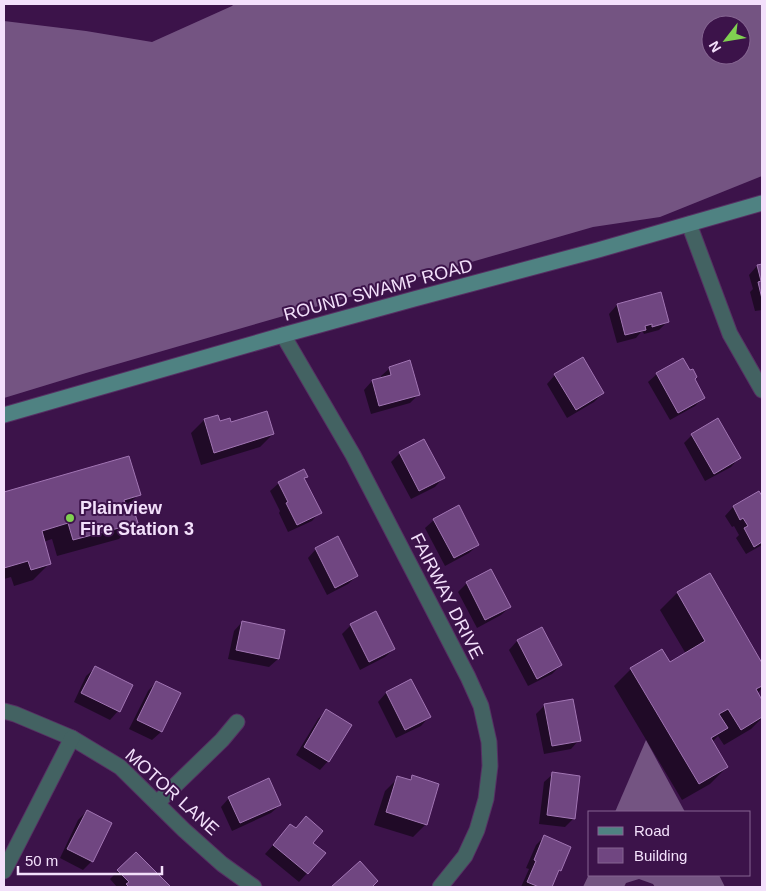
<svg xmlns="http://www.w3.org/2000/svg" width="766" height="891" font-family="Arial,sans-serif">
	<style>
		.forest { fill: #745482; fill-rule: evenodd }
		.shadow { fill: #0007 }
		.building { fill: #704681; stroke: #a175b3 }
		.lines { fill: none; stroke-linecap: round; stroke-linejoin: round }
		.street-casing { stroke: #563063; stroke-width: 17 }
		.secondary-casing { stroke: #563063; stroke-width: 17 }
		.street { stroke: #436262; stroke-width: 15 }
		.secondary { stroke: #4f8282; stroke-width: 15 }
		.poi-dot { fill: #80d051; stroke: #3c134a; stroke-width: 2 }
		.labels { text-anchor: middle; stroke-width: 4; stroke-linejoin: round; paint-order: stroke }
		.street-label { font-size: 18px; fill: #f3e0fb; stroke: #3c134a }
		.poi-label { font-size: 18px; font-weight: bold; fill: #f3e0fb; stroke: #3c134a; text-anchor: start }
	</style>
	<rect width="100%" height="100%" fill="#3c134a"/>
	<g class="forest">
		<path d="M234,4H762V176L660,217L593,227L86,373L4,398V21L86,31L152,42L232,6ZM711,25H741V55H711Z"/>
		<path d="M646,740L685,812H615Z"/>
		<path d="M590,872V875H719L725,887H655L653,884L639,879L626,883L624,887H583Z"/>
	</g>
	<g class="shadow">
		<path d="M762,265V310L755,311L750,292L753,289L749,275L757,266Z"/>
		<path d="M660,293L668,321L659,330L644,334L643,332H641L636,338L617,343L609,314L617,305Z"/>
		<path d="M390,368L419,394L410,403L371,414L364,390L372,381L382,379L381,376Z"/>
		<path d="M689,372L704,397L695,406L670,420L648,382L657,374Z"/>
		<path d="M555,375L603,393L594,402L567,418L547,384Z"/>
		<path d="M217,416L219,422L230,424L273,434L260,447L201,465L191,433L204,420Z"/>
		<path d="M692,435L739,458L731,467L705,481L684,443Z"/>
		<path d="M400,453L443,478L435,487L411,499L391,462Z"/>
		<path d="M128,457L139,494L125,508L127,514L136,522L119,539L57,556L52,539L43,542L50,563L33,580L14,586L11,577L4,579V494Z"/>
		<path d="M306,476L303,479L320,512L312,521L288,532L279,513L280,511L270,491L279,483Z"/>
		<path d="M759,493L762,499V545L746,554L736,538L739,535L734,526L732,527L725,516L733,507Z"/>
		<path d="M434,520L478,545L469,553L445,566L425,528Z"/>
		<path d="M316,549L357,576L348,584L327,595L308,558Z"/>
		<path d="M491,571L510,607L501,615L477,628L458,592L466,584Z"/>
		<path d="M709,574L762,665V688L757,694L762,703V718L751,729L724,745L718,736L712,742L727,767L710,784L682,800L614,686L631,669L670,664L686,654L660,610L677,593Z"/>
		<path d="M242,622L278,659L269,667L228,659L234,631Z"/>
		<path d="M351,625L394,649L385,657L360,670L342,634Z"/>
		<path d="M541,629L561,665L552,674L528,686L509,650L517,641Z"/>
		<path d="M95,668L118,711L110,720L74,702L86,676Z"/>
		<path d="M411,681L429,717L421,726L396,738L378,702L386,693Z"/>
		<path d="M156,682L179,694L161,732L152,740L129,729L148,691Z"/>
		<path d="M545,705L579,740L571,749L544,754L536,714Z"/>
		<path d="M326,711L328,761L320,770L296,755L318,719Z"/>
		<path d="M553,774L574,818L565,827L539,824L544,782Z"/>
		<path d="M413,776L426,824L413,837L374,825L385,791L398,778L408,781Z"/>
		<path d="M229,798L280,805L271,813L232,831L221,807Z"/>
		<path d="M87,811L92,861L83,870L60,858L78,820Z"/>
		<path d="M290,826L324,854L299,882L265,854Z"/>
		<path d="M544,837L560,870L555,875L550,887H521L529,869L526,868L536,845Z"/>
		<path d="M136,853L169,887H117L110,879Z"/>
	</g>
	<g class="building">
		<path d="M762,264V299L758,282L761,281L757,265Z"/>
		<path d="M661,292L669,322L652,327V324L645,326L646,330L625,335L617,304Z"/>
		<path d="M583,357L604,393L576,410L554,374Z"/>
		<path d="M683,358L690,370L693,369L697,377L695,379L705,398L678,413L656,373Z"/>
		<path d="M410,360L420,395L379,406L372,380L391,375L389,367Z"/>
		<path d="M267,411L274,434L214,453L204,419L218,415L220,421L230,418L231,422Z"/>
		<path d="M718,418L741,458L714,474L691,434Z"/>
		<path d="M424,439L445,478L419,491L399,452Z"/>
		<path d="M129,456L141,495L124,500L127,513L134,511L138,523L73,540L68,523L42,531L51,564L31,570L28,561L4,568V492Z"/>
		<path d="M304,469L308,477L304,478L322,513L297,525L286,503L288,502L278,482Z"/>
		<path d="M759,491L762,496V542L754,547L744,528L748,526L743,518L740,520L733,506Z"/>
		<path d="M459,505L479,545L454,558L433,519Z"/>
		<path d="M338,536L358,576L335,588L315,548Z"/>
		<path d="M491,569L511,607L485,620L466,582Z"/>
		<path d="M710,573L762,663V686L756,689L762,700V717L741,730L728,709L719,714L728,728L711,738L728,767L699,784L630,668L662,649L670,662L705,641L677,592Z"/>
		<path d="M376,611L395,649L369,662L350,624Z"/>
		<path d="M242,621L285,630L279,659L236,650Z"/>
		<path d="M542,627L562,665L537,679L517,640Z"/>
		<path d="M95,666L133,685L120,712L81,693Z"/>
		<path d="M411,679L431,717L405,730L386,692Z"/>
		<path d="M156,681L181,693L162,732L137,720Z"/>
		<path d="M573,699L581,741L552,746L544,704Z"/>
		<path d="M326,709L352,725L329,762L304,747Z"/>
		<path d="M552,772L580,776L575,819L547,815Z"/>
		<path d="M412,775L439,784L427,825L386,812L397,776L411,780Z"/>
		<path d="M269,778L281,805L240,823L228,797Z"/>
		<path d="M87,810L112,823L93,862L67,849Z"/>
		<path d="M306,816L323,831L313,843L326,853L308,874L273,845L290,824L296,828Z"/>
		<path d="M544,835L571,847L561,871L559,870L552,887H539L527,882L536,861L534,860Z"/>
		<path d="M136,852L171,887H129L126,884L129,882L117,870Z"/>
		<path d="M360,861L378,881L372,887H331Z"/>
	</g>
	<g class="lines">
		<g class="street-casing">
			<g id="street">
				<path d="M689,224L730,334L762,390"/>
				<path d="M283,335L353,455L468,677L481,706L489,742L490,766L486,799L477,830L465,856L440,887"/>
				<path d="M4,711L15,714L72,738L120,767L184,830L222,864L254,887"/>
				<path d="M157,803L222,740L237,722"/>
				<path d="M4,871L72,738"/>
			</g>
		</g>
		<g class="secondary-casing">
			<path id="secondary" d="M4,415L283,335L414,299L598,250L762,203"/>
		</g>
		<use href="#street" class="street"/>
		<use href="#secondary" class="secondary"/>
	</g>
	<circle class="poi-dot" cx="70" cy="518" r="5"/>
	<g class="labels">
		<g class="street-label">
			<text transform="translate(378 290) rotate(-15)" y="6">ROUND SWAMP ROAD</text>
			<text transform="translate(447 596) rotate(63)" y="6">FAIRWAY DRIVE</text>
			<text transform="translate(172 792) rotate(42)" y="6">MOTOR LANE</text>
		</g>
		<g class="poi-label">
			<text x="80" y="514">Plainview<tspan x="80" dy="21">Fire Station 3</tspan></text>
		</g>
	</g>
	<rect width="766" height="891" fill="none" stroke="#f3e0fb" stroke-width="10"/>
	<rect x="588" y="811" width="162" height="65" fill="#3c134a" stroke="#856591"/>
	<rect x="598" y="827" width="25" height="8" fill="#4f8282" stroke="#856591"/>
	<text x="634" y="836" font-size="15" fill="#f3e0fb">Road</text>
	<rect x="598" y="848" width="25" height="15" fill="#704681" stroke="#856591"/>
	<text x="634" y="861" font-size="15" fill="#f3e0fb">Building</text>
	<g transform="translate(726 40) rotate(239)"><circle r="24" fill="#3c134a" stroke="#856591"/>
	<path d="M0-4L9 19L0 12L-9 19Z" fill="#80d051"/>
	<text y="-8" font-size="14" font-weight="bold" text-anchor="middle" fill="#f3e0fb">N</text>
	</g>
	<path d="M18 866v8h144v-8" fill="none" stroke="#f3e0fb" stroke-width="2.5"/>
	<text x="25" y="866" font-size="15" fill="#f3e0fb" stroke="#3c134a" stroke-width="4" paint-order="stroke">50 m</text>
</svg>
